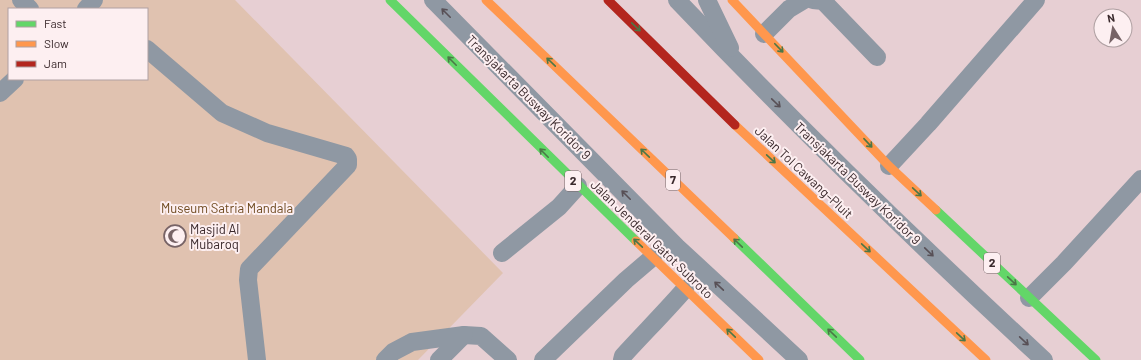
<svg xmlns="http://www.w3.org/2000/svg" width="1141" height="360" font-family="Barlow,sans-serif">
	<style>
		.green { fill: #e0c2b0; fill-rule: evenodd }
		.lines { fill: none; stroke-linecap: round; stroke-linejoin: round }
		.lane { stroke: #8f98a3; stroke-width: 18 }
		.fast { stroke: #63d668; stroke-width: 9 }
		.slow { stroke: #ff974d; stroke-width: 9 }
		.jam { stroke: #b3261e; stroke-width: 9 }
		.oneway { stroke: #585056 }
		.oneway2 { stroke: #4c7747 }
		.labels { text-anchor: middle; stroke-width: 4; stroke-linejoin: round; paint-order: stroke }
		.shield { fill: #fdeff1; stroke: #746467; stroke-width: 1 }
		.shield-label { font-size: 12px; font-weight: bold; fill: #3a292c }
		.street-label { font-size: 13px; fill: #3a292c; stroke: #fdeff1 }
		.park-label { font-size: 13px; fill: #6f4a1f; stroke: #fdeff1 }
		.poi-label { font-size: 13px; fill: #3a292c; stroke: #fdeff1; text-anchor: start }
	</style>
	<rect width="100%" height="100%" fill="#e7cfd3"/>
	<path class="green" d="M0,0H235L503,273L418,360H0ZM9,9H147V79H9Z"/>
	<g class="lines">
		<g class="lane">
			<path d="M21,0L30,9"/>
			<path d="M433,0L677,247L799,360"/>
			<path d="M677,0C795,124 918,244 1044,360"/>
			<path d="M707,0L730,48"/>
			<path d="M813,0L823,1L877,57"/>
			<path d="M86,9L94,0"/>
			<path d="M764,34L789,9L804,0"/>
			<path d="M147,49L222,113L267,133L346,156L348,159V165L249,269L248,280L257,360"/>
			<path d="M0,93L15,79"/>
			<path d="M889,166L928,124L1036,0"/>
			<path d="M502,253L559,207L578,186"/>
			<path d="M1029,298L1064,263L1141,179"/>
			<path d="M385,360L393,352L412,342L464,335L481,336L508,360"/>
			<path d="M439,360L464,335"/>
			<path d="M543,360L626,280L653,257"/>
			<path d="M622,360L623,356C644,333 665,312 685,289"/>
		</g>
		<g class="fast">
			<path d="M390,0L636,241"/>
			<path d="M936,210L1096,360"/>
			<path d="M734,238L860,360"/>
		</g>
		<g class="slow">
			<path d="M486,0L734,238"/>
			<path d="M732,0L889,166L936,210"/>
			<path d="M735,125L986,360"/>
			<path d="M636,241L759,360"/>
		</g>
		<path class="jam" d="M608,0L735,125"/>
	</g>
	<defs><path id="oneway-shaft" d="M-6 0H5M1.5-3L5.5 0L1.5 3" fill="none" stroke-width="1.6" stroke-linecap="round" stroke-linejoin="round"/></defs>
	<g class="oneway">
		<use href="#oneway-shaft" transform="translate(446 13) rotate(-135)"/>
		<use href="#oneway-shaft" transform="translate(776 103) rotate(44)"/>
		<use href="#oneway-shaft" transform="translate(626 195) rotate(-135)"/>
		<use href="#oneway-shaft" transform="translate(929 252) rotate(44)"/>
		<use href="#oneway-shaft" transform="translate(719 286) rotate(-137)"/>
		<use href="#oneway-shaft" transform="translate(1024 341) rotate(43)"/>
	</g>
	<g class="oneway2">
		<use href="#oneway-shaft" transform="translate(636 27) rotate(44)"/>
		<use href="#oneway-shaft" transform="translate(779 48) rotate(46)"/>
		<use href="#oneway-shaft" transform="translate(452 61) rotate(-135)"/>
		<use href="#oneway-shaft" transform="translate(551 62) rotate(-136)"/>
		<use href="#oneway-shaft" transform="translate(868 143) rotate(47)"/>
		<use href="#oneway-shaft" transform="translate(544 153) rotate(-135)"/>
		<use href="#oneway-shaft" transform="translate(645 153) rotate(-136)"/>
		<use href="#oneway-shaft" transform="translate(771 159) rotate(43)"/>
		<use href="#oneway-shaft" transform="translate(917 192) rotate(43)"/>
		<use href="#oneway-shaft" transform="translate(638 243) rotate(-137)"/>
		<use href="#oneway-shaft" transform="translate(738 243) rotate(-136)"/>
		<use href="#oneway-shaft" transform="translate(866 248) rotate(43)"/>
		<use href="#oneway-shaft" transform="translate(1012 281) rotate(43)"/>
		<use href="#oneway-shaft" transform="translate(731 333) rotate(-136)"/>
		<use href="#oneway-shaft" transform="translate(832 333) rotate(-136)"/>
		<use href="#oneway-shaft" transform="translate(961 337) rotate(43)"/>
	</g>
	<defs>
		<g id="mosque-ring" transform="scale(1.15)"><circle r="9.5" fill="#fdeff1" stroke="#776366" stroke-width="1.5"/><path d="M3.5-4.9A6 6 0 1 0 3.5 4.9A5 5 0 1 1 3.5-4.9Z" fill="#776366"/></g>
	</defs>
	<g fill-rule="evenodd">
		<use href="#mosque-ring" x="175" y="236"/>
	</g>
	<g class="labels">
		<g class="shield">
			<rect x="666" y="170" width="14" height="20" rx="3"/>
			<rect x="565" y="171" width="16" height="20" rx="3"/>
			<rect x="984" y="253" width="16" height="20" rx="3"/>
		</g>
		<g class="shield-label">
			<text x="673" y="184">7</text>
			<text x="573" y="185">2</text>
			<text x="992" y="267">2</text>
		</g>
		<g class="street-label">
			<text transform="translate(529 97) rotate(45)" y="5">Transjakarta Busway Koridor 9</text>
			<text transform="translate(804 172) rotate(43)" y="5">Jalan Tol Cawang–Pluit</text>
			<text transform="translate(858 183) rotate(44)" y="5">Transjakarta Busway Koridor 9</text>
			<text transform="translate(652 239) rotate(44)" y="5">Jalan Jenderal Gatot Subroto</text>
		</g>
		<g class="park-label">
			<text x="227" y="213">Museum Satria Mandala</text>
		</g>
		<g class="poi-label">
			<text x="190" y="234">Masjid Al<tspan x="190" dy="15">Mubaroq</tspan></text>
		</g>
	</g>
	<rect x="8" y="8" width="140" height="72" fill="#fdeff1" stroke="#afa0a2"/>
	<rect x="16" y="21" width="20" height="6" fill="#63d668" stroke="#afa0a2"/>
	<text x="44" y="28" font-size="12" fill="#3a292c">Fast</text>
	<rect x="16" y="41" width="20" height="6" fill="#ff974d" stroke="#afa0a2"/>
	<text x="44" y="48" font-size="12" fill="#3a292c">Slow</text>
	<rect x="16" y="61" width="20" height="6" fill="#b3261e" stroke="#afa0a2"/>
	<text x="44" y="68" font-size="12" fill="#3a292c">Jam</text>
	<g transform="translate(1113 28) rotate(349)"><circle r="19" fill="#fdeff1" stroke="#afa0a2"/>
	<path d="M0-3L7 15L0 10L-7 15Z" fill="#776366"/>
	<text y="-6" font-size="11" font-weight="bold" text-anchor="middle" fill="#3a292c">N</text>
	</g>
</svg>
